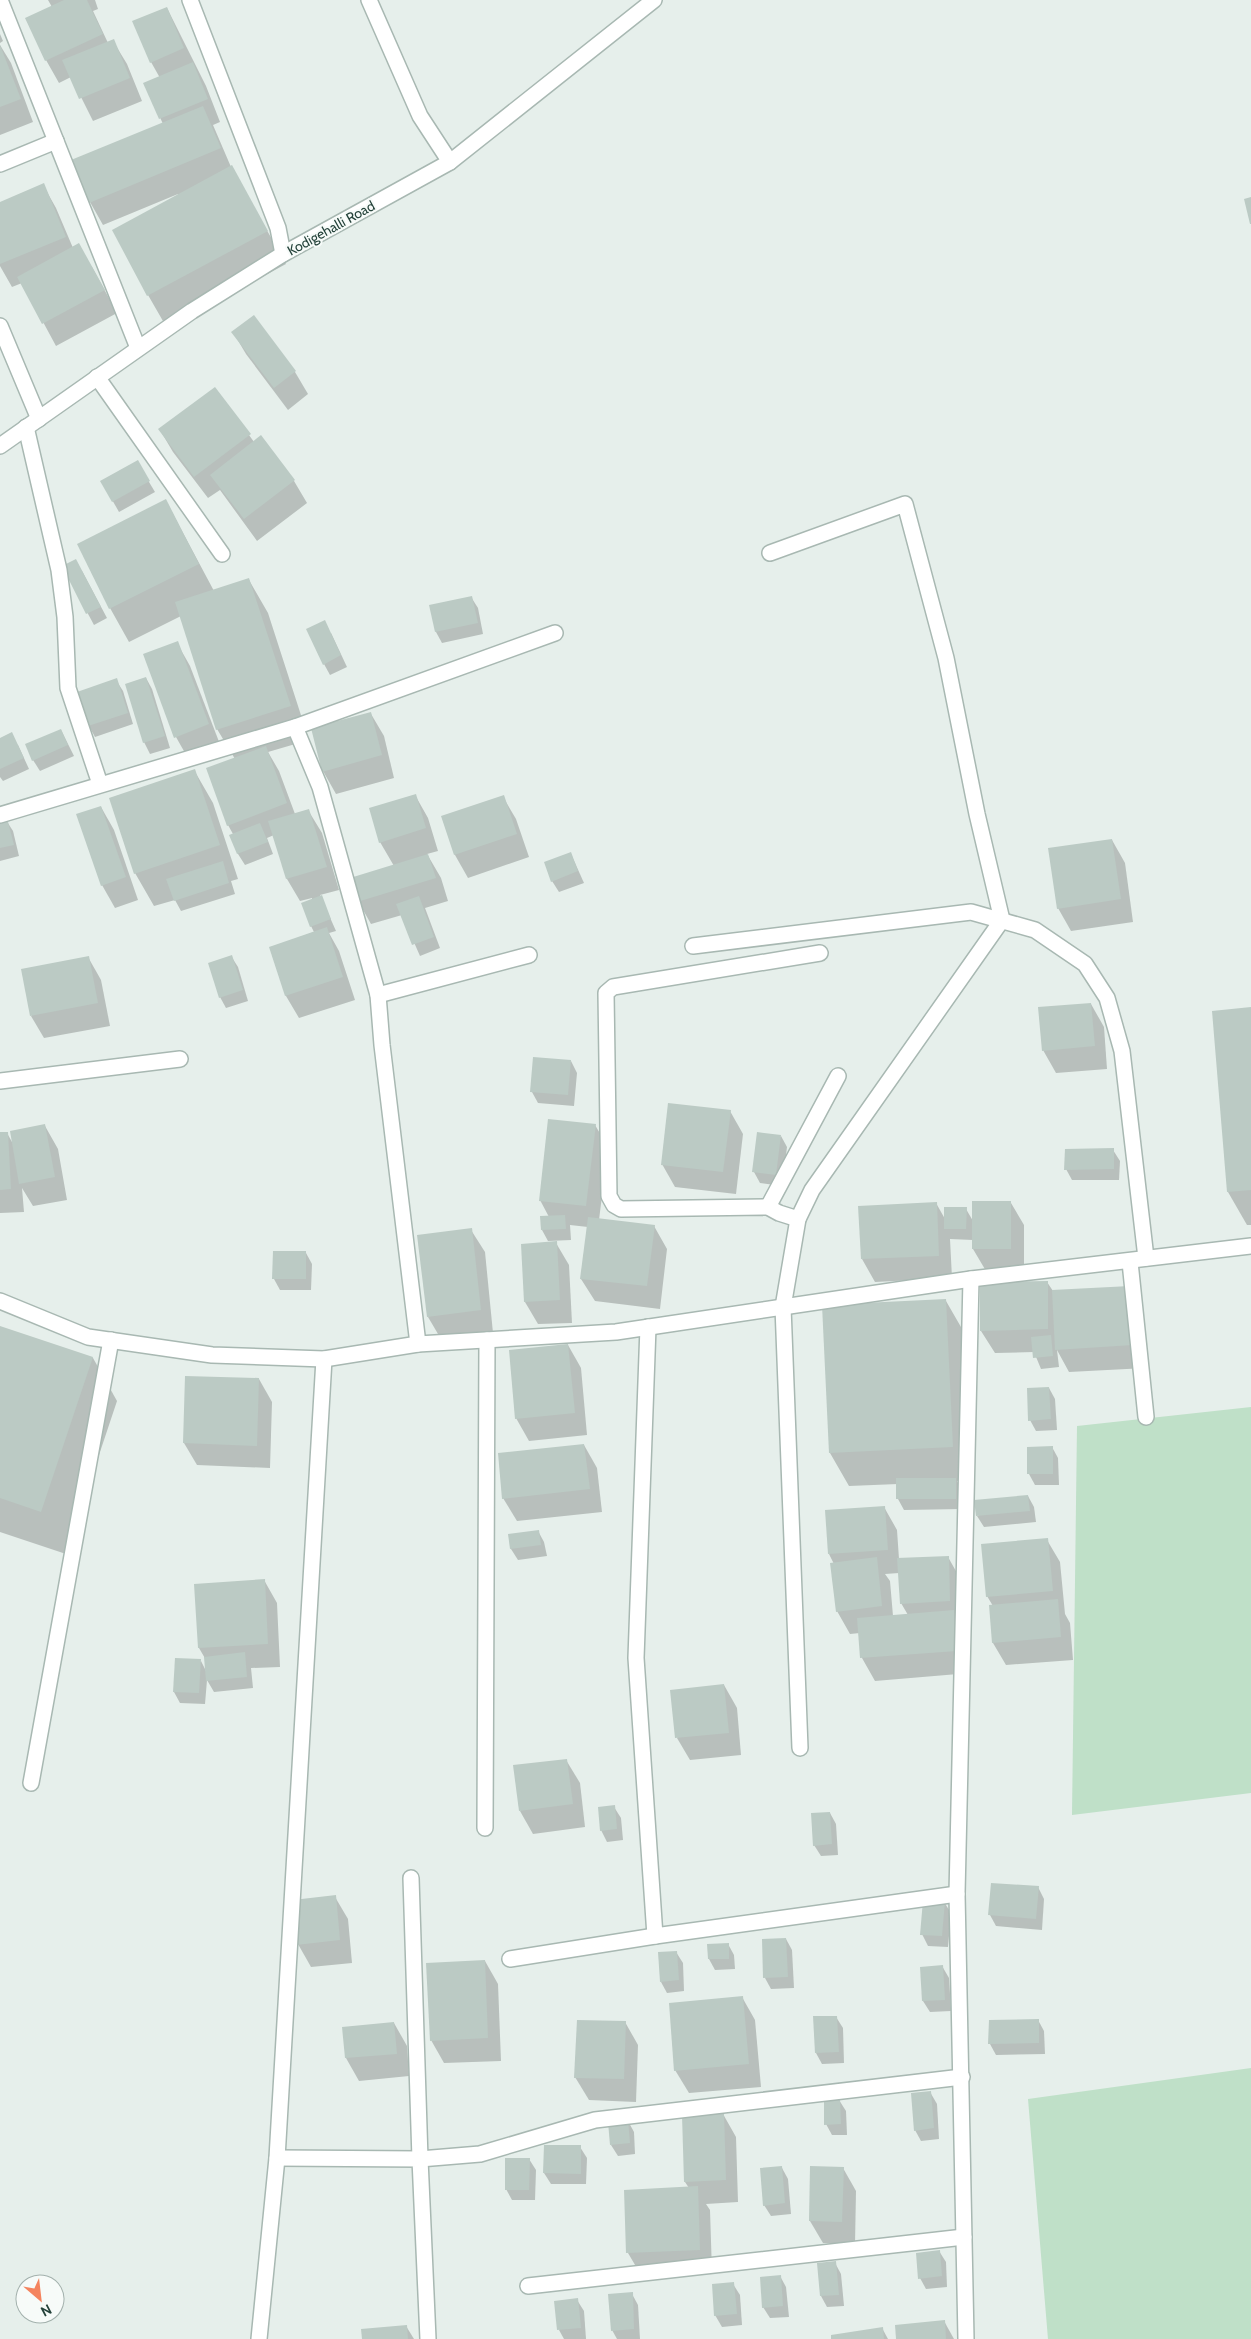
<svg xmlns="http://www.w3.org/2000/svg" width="1251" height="2339" font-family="Cabin,sans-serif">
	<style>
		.green { fill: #bfe0c8 }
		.shadow { fill: #0003; fill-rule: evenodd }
		.building { fill: #bbcac4 }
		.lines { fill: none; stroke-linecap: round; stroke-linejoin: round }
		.service-casing { stroke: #a8b8b2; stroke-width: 18 }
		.minor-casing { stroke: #a8b8b2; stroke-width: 18 }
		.tertiary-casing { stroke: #a8b8b2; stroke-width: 18 }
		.service { stroke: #fff; stroke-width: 15 }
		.minor { stroke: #fff; stroke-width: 15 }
		.tertiary { stroke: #fff; stroke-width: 15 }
		.labels { text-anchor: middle; stroke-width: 4; stroke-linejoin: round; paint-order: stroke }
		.street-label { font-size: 14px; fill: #24423a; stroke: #f7fbf9 }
	</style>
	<rect width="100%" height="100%" fill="#e6efeb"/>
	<g class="green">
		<path d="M1251,1407V1793L1072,1815L1077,1426Z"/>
		<path d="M1251,2068V2339H1048L1028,2099Z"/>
	</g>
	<g class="shadow">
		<path d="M48,0H95L98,9L93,11L108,43L113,41L127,64L142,101L93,121L71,77L59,83L46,60L52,7Z"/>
		<path d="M167,8L206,86L220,122L213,125L231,167L286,264L167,328L148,295L178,194L103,225L90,202L163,124L145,84L160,78L151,62Z"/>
		<path d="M0,34L3,41L0,43Z"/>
		<path d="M0,45L11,63L33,122L0,135Z"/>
		<path d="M43,185L56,208L73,248L92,267L117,313L56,346L22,283L12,287L0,266V203Z"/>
		<path d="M254,317L295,372L308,394L288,410L246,354L233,332Z"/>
		<path d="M160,430L249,435L254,442L294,481L307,503L257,541L220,490L208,498L173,452Z"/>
		<path d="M137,462L155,492L119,512L102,482Z"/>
		<path d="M166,501L214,591L249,580L268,613L309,740L268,752L279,771L295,814L308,810L322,833L339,890L320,895L336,931L329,933L339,951L355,1000L299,1018L286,996L270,948L314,932L311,926L312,898L300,901L287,879L274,835L267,838L273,854L245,865L238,854L233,834L228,825L235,759L217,729L181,616L129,642L110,608Z"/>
		<path d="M63,567L82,571L107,618L94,625Z"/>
		<path d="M471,597L478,608L483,634L442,643L436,632L430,606Z"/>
		<path d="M331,633L347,667L330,675L324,664Z"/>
		<path d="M177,643L190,666L221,747L189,760L176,737Z"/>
		<path d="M146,678L152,689L170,748L150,754L144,742Z"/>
		<path d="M116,680L123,691L133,724L95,737L89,726Z"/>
		<path d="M371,714L384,736L394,778L336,794L323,771Z"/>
		<path d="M61,730L74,756L40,771L33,760Z"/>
		<path d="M0,739L18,745L29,769L3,781L0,777Z"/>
		<path d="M194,770L213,803L238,879L231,881L235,894L181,911L175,900L154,906L135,873Z"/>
		<path d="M415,795L428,818L438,851L427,854L441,878L448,901L425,908L440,948L420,956L402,915L371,924L358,901L394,866L380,842Z"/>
		<path d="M503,797L516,819L529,857L468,878L455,855L442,817Z"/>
		<path d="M101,807L114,830L138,900L115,908L102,885Z"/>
		<path d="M6,820L13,831L19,856L0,861V821Z"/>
		<path d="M1112,840L1125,863L1133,922L1071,931L1058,908Z"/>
		<path d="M571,854L584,883L559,892L552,881Z"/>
		<path d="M231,956L238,967L248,1001L226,1008L220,997Z"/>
		<path d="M88,957L101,980L110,1026L44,1038L31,1016Z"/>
		<path d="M1091,1004L1104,1027L1107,1069L1056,1073L1043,1050Z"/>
		<path d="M1251,1008V1225H1247L1228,1192Z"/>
		<path d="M571,1061L577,1073L574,1106L538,1103L532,1092Z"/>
		<path d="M730,1111L743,1134L736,1194L675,1187L662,1164Z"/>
		<path d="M595,1125L608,1147L599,1220L654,1226L667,1249L660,1309L595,1301L581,1279L588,1227L570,1225L571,1240L548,1241L542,1230L549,1217L540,1200Z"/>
		<path d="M45,1126L58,1149L67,1200L33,1206L22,1188L24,1212L0,1213V1133H7L12,1142Z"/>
		<path d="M781,1136L787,1147L782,1186L760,1183L754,1172Z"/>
		<path d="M1113,1150L1120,1161L1119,1180H1072L1066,1169Z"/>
		<path d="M936,1203L945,1219L966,1209L973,1221L1011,1203L1024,1225V1271H986L973,1249V1240L950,1239L952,1278L875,1282L862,1259Z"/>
		<path d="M471,1230L485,1252L493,1333L441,1339L428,1317Z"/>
		<path d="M556,1243L569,1265L572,1323L538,1324L525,1302Z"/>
		<path d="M306,1253L312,1264L311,1290H280L274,1279Z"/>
		<path d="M1047,1282L1053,1291L1130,1287L1143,1310L1146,1368L1069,1372L1057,1350L1059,1367L1041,1369L1034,1352L995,1353L981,1331Z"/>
		<path d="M946,1301L965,1334L971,1480L957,1481L962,1490V1509L904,1510L898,1499V1484L849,1486L830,1453Z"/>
		<path d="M0,1328L93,1358L117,1401L66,1554L0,1532Z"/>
		<path d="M568,1345L581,1368L587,1435L529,1441L516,1418Z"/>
		<path d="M259,1379L272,1402L270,1468L197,1465L184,1443Z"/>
		<path d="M1049,1388L1055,1399L1057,1430L1036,1431L1030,1420Z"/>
		<path d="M584,1445L597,1468L602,1512L517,1521L503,1498Z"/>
		<path d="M1052,1447L1058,1458L1059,1485H1035L1029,1474L1028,1448Z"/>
		<path d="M1028,1496L1034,1507L1036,1522L984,1527L977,1516Z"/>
		<path d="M884,1507L897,1530L899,1559L948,1557L961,1580L970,1673L875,1681L862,1658L860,1633L850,1634L837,1611L834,1564L829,1554ZM899,1573L901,1603L908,1615L893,1616L890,1581L885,1574Z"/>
		<path d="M538,1531L544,1542L547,1556L518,1560L511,1549L509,1535Z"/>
		<path d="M1047,1540L1060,1562L1065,1614L1070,1623L1073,1660L1006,1665L993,1643V1606L987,1596Z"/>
		<path d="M264,1580L277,1603L280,1667L251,1668L253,1688L214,1692L207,1680L205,1704L180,1703L174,1692L201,1661L206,1671V1660L199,1648L195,1585Z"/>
		<path d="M724,1685L737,1708L741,1755L690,1760L677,1738Z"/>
		<path d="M566,1760L580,1783L585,1827L533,1834L520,1811Z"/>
		<path d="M614,1807L621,1818L623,1840L607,1842L601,1830Z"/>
		<path d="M830,1813L836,1824L838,1855L821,1856L814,1845Z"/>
		<path d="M1038,1887L1044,1899L1042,1930L996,1926L990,1915Z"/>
		<path d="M335,1897L348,1919L352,1963L311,1967L298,1944Z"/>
		<path d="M944,1902L951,1913L948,1947L928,1946L922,1934Z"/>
		<path d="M786,1939L792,1950L794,1988L771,1989L765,1978Z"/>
		<path d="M728,1944L734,1955L735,1969L715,1970L709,1959Z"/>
		<path d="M676,1952L683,1963L684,1991L667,1993L661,1982Z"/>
		<path d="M485,1961L498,1984L501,2061L444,2063L431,2040Z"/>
		<path d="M942,1966L949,1978L951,2011L930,2012L923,2001L921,1968Z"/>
		<path d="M742,1997L755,2020L761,2087L689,2093L675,2070Z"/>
		<path d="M836,2017L843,2028L844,2063L822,2064L816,2053Z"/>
		<path d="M1038,2020L1044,2031L1045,2054L996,2055L990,2044Z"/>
		<path d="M625,2022L638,2045L636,2102L589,2100L575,2077Z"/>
		<path d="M394,2023L407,2046L409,2076L359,2081L346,2058L344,2028Z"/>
		<path d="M930,2092L937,2104L939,2139L921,2141L915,2130Z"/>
		<path d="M839,2100L846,2111L847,2135H832L826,2124Z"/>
		<path d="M723,2114L736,2137L738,2202L706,2204L710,2210L712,2272L641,2275L628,2253L689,2188L685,2182Z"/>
		<path d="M628,2121L634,2132L635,2154L618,2156L611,2145Z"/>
		<path d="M545,2146L580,2147L587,2158L586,2184H551L544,2173Z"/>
		<path d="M529,2159L536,2170L535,2200H512L506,2189Z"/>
		<path d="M782,2168L788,2179L791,2214L771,2216L764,2205Z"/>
		<path d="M843,2168L856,2191L855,2244L823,2243L810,2221Z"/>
		<path d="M939,2251L946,2262L947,2287L926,2289L920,2278Z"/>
		<path d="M835,2263L841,2274L844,2306L827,2307L821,2296L818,2264Z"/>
		<path d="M780,2276L786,2287L789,2317L770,2318L763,2307Z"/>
		<path d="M733,2284L740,2295L742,2325L722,2327L715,2315Z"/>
		<path d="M632,2294L638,2305L640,2339H617L612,2330Z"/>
		<path d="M577,2300L584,2311L586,2339H564L559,2330Z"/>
		<path d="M944,2321L954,2339H897Z"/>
		<path d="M406,2326L414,2339H363Z"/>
		<path d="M882,2328L888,2339H833Z"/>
	</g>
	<g class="building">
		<path d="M64,0H87L103,34L45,61L25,18Z"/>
		<path d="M167,7L184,48L150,63L132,21Z"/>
		<path d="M114,39L130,78L79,99L62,60Z"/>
		<path d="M0,45L21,99L0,107Z"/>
		<path d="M193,62L208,99L159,119L143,83Z"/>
		<path d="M203,106L221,148L89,203L71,160Z"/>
		<path d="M232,165L268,231L147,296L112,230Z"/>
		<path d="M44,183L66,237L0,264V202Z"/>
		<path d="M1251,197V224H1250L1244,199Z"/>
		<path d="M79,243L105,290L42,324L17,277Z"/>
		<path d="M254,315L296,371L274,388L231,332Z"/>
		<path d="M215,387L251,434L194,477L158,429Z"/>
		<path d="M261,435L295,480L244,519L210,475Z"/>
		<path d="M138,460L150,481L112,502L100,481Z"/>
		<path d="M166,499L199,564L109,609L77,544Z"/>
		<path d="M76,559L101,607L86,614L62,566Z"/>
		<path d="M249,578L291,706L216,730L175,602Z"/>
		<path d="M472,596L478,623L435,632L429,605Z"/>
		<path d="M325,620L341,655L323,665L306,629Z"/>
		<path d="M178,641L209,724L174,738L143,654Z"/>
		<path d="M146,677L165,736L143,743L125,684Z"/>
		<path d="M117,678L128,713L88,726L77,692Z"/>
		<path d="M371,712L382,755L322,772L311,728Z"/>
		<path d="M61,729L68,745L32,761L25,744Z"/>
		<path d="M12,732L24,758L0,769V738Z"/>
		<path d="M266,746L287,803L227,826L206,768Z"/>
		<path d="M195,769L220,845L134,874L109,798Z"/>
		<path d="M416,794L426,828L379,843L369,808Z"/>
		<path d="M504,795L517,834L454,855L441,816Z"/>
		<path d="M101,806L126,877L101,886L76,814Z"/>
		<path d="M309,809L327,867L286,879L268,821Z"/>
		<path d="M7,818L14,845L0,848V820Z"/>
		<path d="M260,823L268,842L237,854L229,835Z"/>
		<path d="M1112,839L1121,899L1057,909L1048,848Z"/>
		<path d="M571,852L578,871L551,882L544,862Z"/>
		<path d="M428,854L436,878L357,902L350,878Z"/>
		<path d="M223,861L229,883L174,901L166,879Z"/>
		<path d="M322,895L331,919L310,927L301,903Z"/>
		<path d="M419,896L434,937L412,945L396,904Z"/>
		<path d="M327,927L343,977L285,996L269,947Z"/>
		<path d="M232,955L243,990L219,998L208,963Z"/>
		<path d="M89,956L98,1003L30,1016L21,969Z"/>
		<path d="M1091,1003L1095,1046L1042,1051L1038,1007Z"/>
		<path d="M1251,1007V1190L1227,1192L1212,1011Z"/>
		<path d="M533,1057L571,1060L568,1095L530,1092Z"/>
		<path d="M668,1103L731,1110L723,1172L661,1165Z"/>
		<path d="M548,1119L596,1124L586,1206L539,1201Z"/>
		<path d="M45,1124L55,1177L19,1184L10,1131Z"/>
		<path d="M0,1132H8L11,1189L0,1190Z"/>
		<path d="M757,1132L781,1135L776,1175L752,1172Z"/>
		<path d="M1114,1148V1169L1064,1170L1065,1149Z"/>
		<rect x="972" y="1201" width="39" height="48"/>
		<path d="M937,1202L939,1256L861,1259L858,1206Z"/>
		<path d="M944,1207H967L966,1229H944Z"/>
		<path d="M565,1215L566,1229L541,1230L540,1216Z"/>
		<path d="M588,1217L655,1225L647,1286L580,1279Z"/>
		<path d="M472,1228L481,1310L427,1317L417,1235Z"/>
		<path d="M557,1241L560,1300L524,1302L521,1244Z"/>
		<path d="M273,1251H306V1279H272Z"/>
		<path d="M1048,1281V1329L980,1331V1282Z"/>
		<path d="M1130,1286L1133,1345L1055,1350L1052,1290Z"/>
		<path d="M946,1299L953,1447L829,1453L822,1305Z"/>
		<path d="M0,1326L93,1357L41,1512L0,1498Z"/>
		<path d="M1051,1335L1053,1356L1033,1358L1031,1337Z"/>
		<path d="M568,1344L575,1413L515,1419L509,1350Z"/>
		<path d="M185,1376L259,1378L257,1446L183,1443Z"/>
		<path d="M1049,1387L1051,1419L1028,1421L1027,1388Z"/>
		<path d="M584,1444L590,1489L502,1499L498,1453Z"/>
		<path d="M1053,1446V1474H1027V1447Z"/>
		<rect x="896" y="1478" width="60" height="21"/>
		<path d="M1028,1495L1030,1511L976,1516L974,1500Z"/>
		<path d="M885,1506L888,1550L828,1554L825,1510Z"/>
		<path d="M539,1530L541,1545L510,1549L508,1534Z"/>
		<path d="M1048,1538L1053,1591L986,1597L981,1544Z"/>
		<path d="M949,1556L950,1601L900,1604L897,1558Z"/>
		<path d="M877,1557L882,1606L836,1612L830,1563Z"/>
		<path d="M265,1579L268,1644L198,1648L194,1584Z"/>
		<path d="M1058,1599L1061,1637L992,1643L989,1605Z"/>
		<path d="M954,1610L957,1651L860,1658L857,1618Z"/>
		<path d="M245,1652L247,1677L206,1681L204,1657Z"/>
		<path d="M175,1658L201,1659L199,1693L173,1692Z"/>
		<path d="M724,1684L729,1733L675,1738L670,1690Z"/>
		<path d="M567,1759L573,1804L519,1811L513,1765Z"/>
		<path d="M615,1805L617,1829L600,1831L598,1807Z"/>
		<path d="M830,1812L832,1844L813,1846L811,1813Z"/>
		<path d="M991,1883L1039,1886L1036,1919L988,1915Z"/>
		<path d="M336,1895L340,1940L296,1945L293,1900Z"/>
		<path d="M923,1900L945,1901L942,1936L920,1935Z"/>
		<path d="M786,1938L788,1977L763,1978L762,1939Z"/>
		<path d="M729,1943V1959H708L707,1944Z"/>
		<path d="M677,1951L679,1980L660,1982L658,1952Z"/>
		<path d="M485,1960L488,2038L430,2041L426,1963Z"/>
		<path d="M943,1965L945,2000L922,2001L920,1967Z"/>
		<path d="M743,1996L749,2064L674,2071L669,2003Z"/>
		<path d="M813,2016H837L839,2052L815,2053Z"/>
		<path d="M1039,2019V2043L988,2044L989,2020Z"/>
		<path d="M577,2020L626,2021L624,2079L574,2078Z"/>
		<path d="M394,2022L397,2054L345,2058L342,2027Z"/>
		<path d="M931,2091L934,2128L914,2131L911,2093Z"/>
		<path d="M840,2098L841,2124L824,2125V2099Z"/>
		<path d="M724,2113L726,2180L684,2182L682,2115Z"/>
		<path d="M628,2120L630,2143L610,2145L608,2122Z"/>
		<path d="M544,2145H581V2174L543,2173Z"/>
		<path d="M505,2158H530L529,2190H505Z"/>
		<path d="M782,2166L785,2203L763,2206L760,2168Z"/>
		<path d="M810,2166L844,2167L842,2222L809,2221Z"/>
		<path d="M698,2186L700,2250L626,2253L624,2190Z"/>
		<path d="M940,2250L942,2276L918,2279L916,2253Z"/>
		<path d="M836,2261L839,2295L820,2296L817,2263Z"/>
		<path d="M781,2275L783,2306L762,2308L760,2277Z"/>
		<path d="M734,2282L737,2314L714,2316L712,2284Z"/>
		<path d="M633,2292L634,2329L611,2331L608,2294Z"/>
		<path d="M578,2298L581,2328L557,2330L554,2301Z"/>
		<path d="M945,2320L946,2339H896L895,2325Z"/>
		<path d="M407,2325L408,2339H362L361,2329Z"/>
		<path d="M883,2327L884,2339H831V2335Z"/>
	</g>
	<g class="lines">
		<g class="service-casing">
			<g id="service">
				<path d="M768,1207L838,1076"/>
				<path d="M798,1219L779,1213L768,1207L621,1209L614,1205L609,1196L606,993L613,987L820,953"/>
			</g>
		</g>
		<g class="minor-casing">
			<g id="minor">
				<path d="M0,0L138,348"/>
				<path d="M190,0L278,228L283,254"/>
				<path d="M369,0L420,116L450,162"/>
				<path d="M0,164L56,141"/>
				<path d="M0,326L39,419"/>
				<path d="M97,377L222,554"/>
				<path d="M26,427L59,570L65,617L68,688L100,784"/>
				<path d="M770,553L905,504L946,658L977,814L1002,920L812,1190L798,1219L783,1307L800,1748"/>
				<path d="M295,727L555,633"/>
				<path d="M0,815L295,727L320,787L378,995L382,1045L418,1344"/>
				<path d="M693,946L971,912L1035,930L1085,964L1107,998L1122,1051L1146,1258"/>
				<path d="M378,995L529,955"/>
				<path d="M0,1081L180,1059"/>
				<path d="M1130,1262L1146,1417"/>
				<path d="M0,1301L88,1337L212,1355L324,1359L418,1344L616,1332L971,1279L1251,1246"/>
				<path d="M648,1327L636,1658L655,1936L957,1894"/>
				<path d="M31,1783L111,1340"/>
				<path d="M485,1828L487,1340"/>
				<path d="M411,1878L420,2159L480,2154L595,2120L962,2077"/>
				<path d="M510,1959L655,1936"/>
				<path d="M277,2158L420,2159L428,2339"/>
				<path d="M528,2286L964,2237"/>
				<path d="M259,2339L277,2158L324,1359"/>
				<path d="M966,2339L957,1894L971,1279"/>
			</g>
		</g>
		<g class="tertiary-casing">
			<path id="tertiary" d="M0,446L192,311L283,254L450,162L654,0"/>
		</g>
		<use href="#service" class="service"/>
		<use href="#minor" class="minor"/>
		<use href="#tertiary" class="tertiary"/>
	</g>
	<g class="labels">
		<g class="street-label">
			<text transform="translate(331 228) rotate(-29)" y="5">Kodigehalli Road</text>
		</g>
	</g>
	<g transform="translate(40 2299) rotate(152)"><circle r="24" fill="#f7fbf9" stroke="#a3b1ad"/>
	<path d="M0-4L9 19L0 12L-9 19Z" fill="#f4845f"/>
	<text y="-8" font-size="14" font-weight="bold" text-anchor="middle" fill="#24423a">N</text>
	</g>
</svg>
